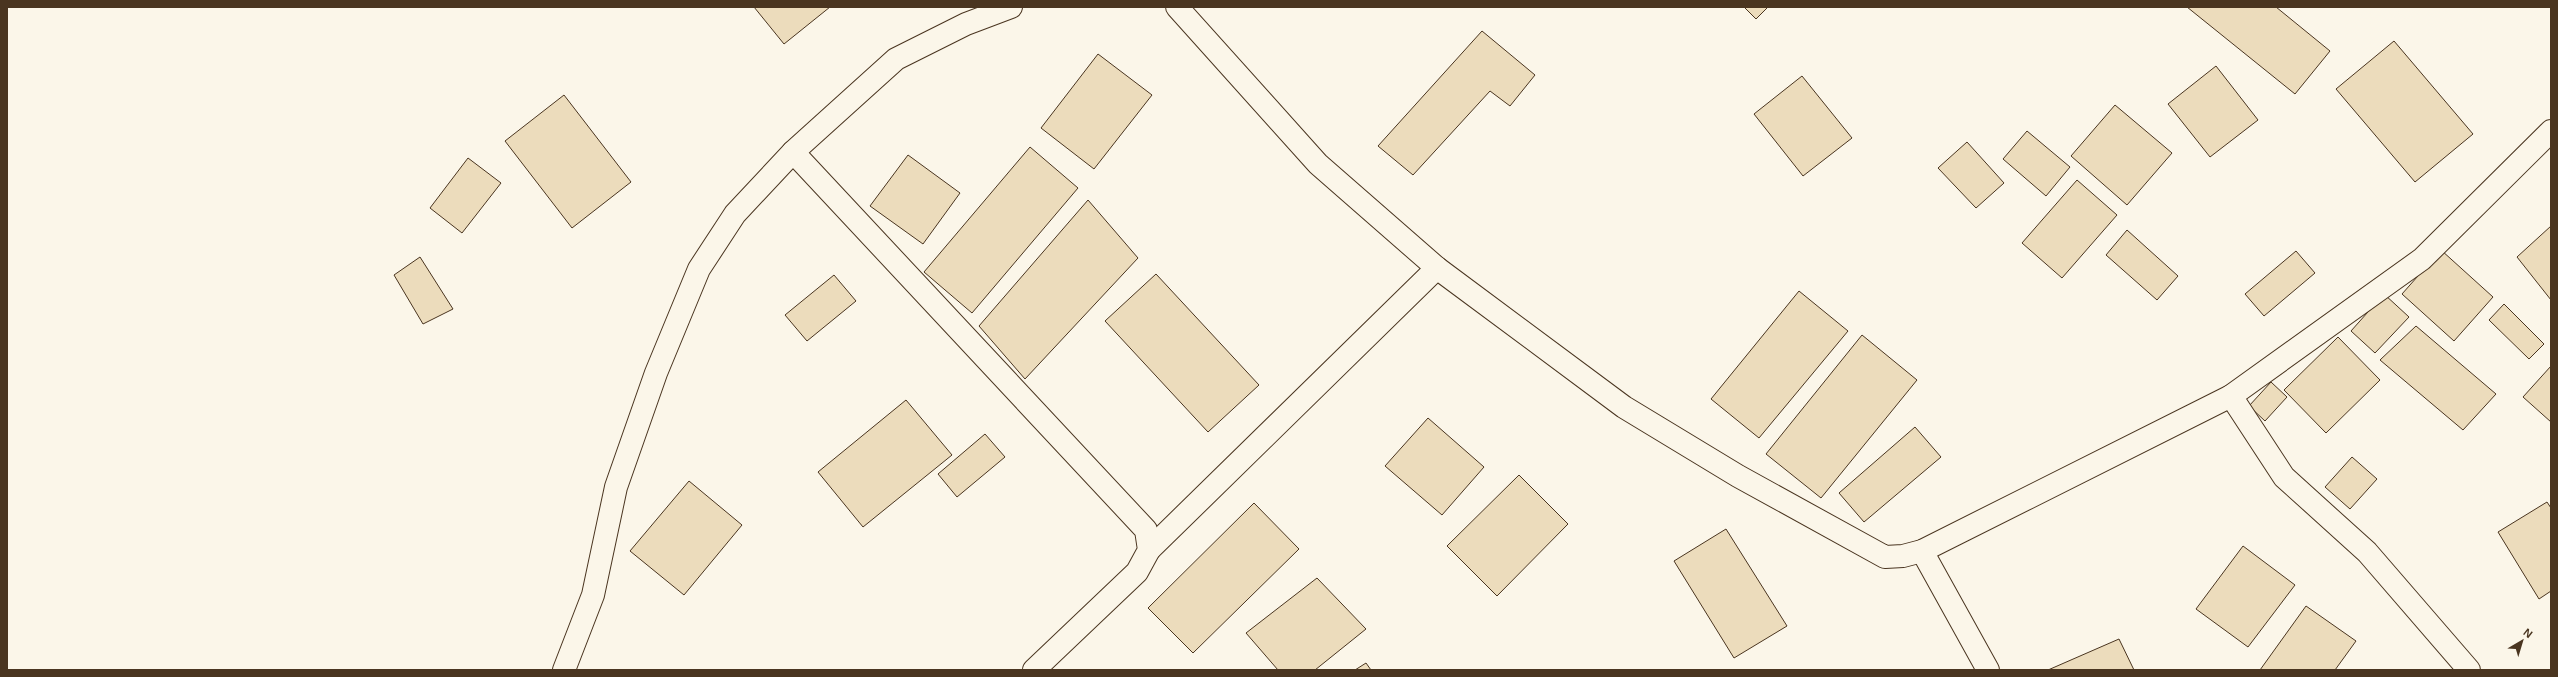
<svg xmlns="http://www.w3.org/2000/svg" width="2558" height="677" font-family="Arial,sans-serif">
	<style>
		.building { fill: #ecdcbc; stroke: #4a3520 }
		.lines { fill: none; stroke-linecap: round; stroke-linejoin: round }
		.street-casing { stroke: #4a3520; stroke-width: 24 }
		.street { stroke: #fbf6e9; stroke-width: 22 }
	</style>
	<rect width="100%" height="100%" fill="#fbf6e9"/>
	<g class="building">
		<path d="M754,7H830L784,44Z"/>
		<path d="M1744,7H1768L1756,19Z"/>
		<path d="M2187,7H2276L2330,51L2295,94Z"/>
		<path d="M1482,31L1535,75L1510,106L1490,91L1413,175L1378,146Z"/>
		<path d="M2394,41L2473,134L2415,182L2336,89Z"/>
		<path d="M1098,54L1152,95L1094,169L1041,128Z"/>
		<path d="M2216,66L2258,120L2210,157L2168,104Z"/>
		<path d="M1802,76L1852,138L1803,176L1754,114Z"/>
		<path d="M564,95L631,182L572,228L505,141Z"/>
		<path d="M2115,105L2172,153L2127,205L2071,156Z"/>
		<path d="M2027,131L2070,167L2046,196L2003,159Z"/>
		<path d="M1967,142L2004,183L1976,208L1938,168Z"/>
		<path d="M1030,147L1078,188L972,313L924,272Z"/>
		<path d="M908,155L960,193L923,244L870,206Z"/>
		<path d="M468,158L501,183L462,233L430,208Z"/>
		<path d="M2077,180L2117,215L2062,278L2022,243Z"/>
		<path d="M1088,200L1138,258L1025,379L979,326Z"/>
		<path d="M2551,226V300L2517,257Z"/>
		<path d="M2127,230L2178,276L2157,300L2106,255Z"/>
		<path d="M2441,250L2493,297L2454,341L2402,294Z"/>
		<path d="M2296,251L2315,273L2264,316L2245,294Z"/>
		<path d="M420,257L453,309L423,324L394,275Z"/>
		<path d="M1156,274L1259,385L1208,432L1105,321Z"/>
		<path d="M834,275L856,301L807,341L785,315Z"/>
		<path d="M1799,291L1848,331L1759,438L1711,399Z"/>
		<path d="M2384,294L2409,317L2375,353L2351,331Z"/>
		<path d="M2504,304L2544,344L2529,359L2489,320Z"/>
		<path d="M2416,326L2496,394L2463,430L2380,360Z"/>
		<path d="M1862,335L1917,380L1821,498L1766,454Z"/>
		<path d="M2338,337L2380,380L2326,433L2284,390Z"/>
		<path d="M2551,366V422L2523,397Z"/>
		<path d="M2271,382L2287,397L2265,421L2249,406Z"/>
		<path d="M906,400L952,455L863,527L818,472Z"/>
		<path d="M1428,418L1484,467L1442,515L1385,466Z"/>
		<path d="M1915,427L1941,457L1864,522L1839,493Z"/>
		<path d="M985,434L1005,457L957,497L938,474Z"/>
		<path d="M2352,457L2377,479L2350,509L2325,487Z"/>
		<path d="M1519,475L1568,524L1497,596L1447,546Z"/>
		<path d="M689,481L742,525L684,595L630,551Z"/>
		<path d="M2547,502L2551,508V591L2539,599L2498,532Z"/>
		<path d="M1254,503L1299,549L1193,653L1148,608Z"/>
		<path d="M1726,529L1787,626L1734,658L1674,561Z"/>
		<path d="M2243,546L2295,585L2248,647L2196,609Z"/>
		<path d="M1317,578L1366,629L1315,670H1278L1246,633Z"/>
		<path d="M2306,606L2356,641L2335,670H2260Z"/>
		<path d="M2119,639L2134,670H2048Z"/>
		<path d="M1366,663L1371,670H1355Z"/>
	</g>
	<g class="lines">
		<g class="street-casing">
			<g id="street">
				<path d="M1177,7L1318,164L1437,268L1624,407L1738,476L1885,557L1903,556L1922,551L2231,396L2422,259L2551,131"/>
				<path d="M793,152L1146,530L1149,550L1137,572L1034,670"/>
				<path d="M2231,396L2284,477L2367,552L2469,670"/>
				<path d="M1149,550L1437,268"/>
				<path d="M1922,551L1988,670"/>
				<path d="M564,670L593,595L616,487L656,373L699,269L735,214L793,152L896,59L966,24L1011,7"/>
			</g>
		</g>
		<use href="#street" class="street"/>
	</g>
	<rect width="2558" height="677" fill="none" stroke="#4a3520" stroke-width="16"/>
	<g transform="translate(2522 641) rotate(38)" stroke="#fbf6e9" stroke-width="3" paint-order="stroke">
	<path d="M0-3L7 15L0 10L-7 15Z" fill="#4a3520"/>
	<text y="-6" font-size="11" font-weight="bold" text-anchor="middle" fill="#4a3520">N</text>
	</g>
</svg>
